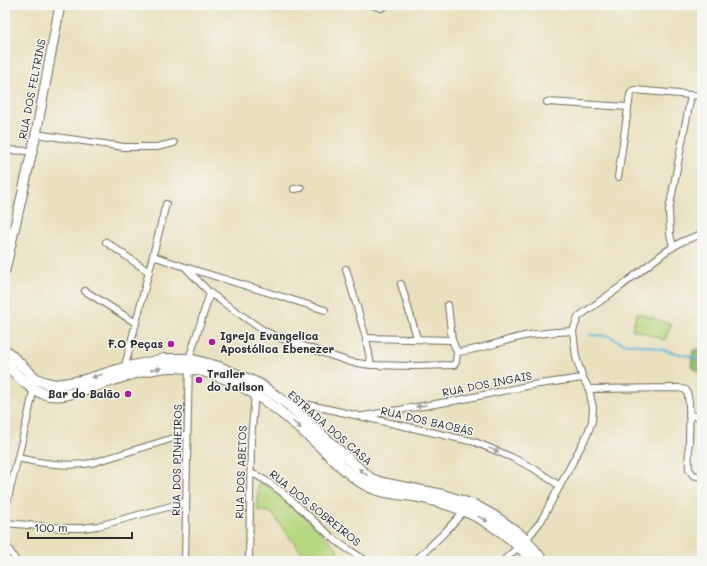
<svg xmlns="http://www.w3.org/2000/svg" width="707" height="566" font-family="Mali,sans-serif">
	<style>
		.green { fill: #b8d880; stroke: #728256 }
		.forest { fill: #92b86e; stroke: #5e724c }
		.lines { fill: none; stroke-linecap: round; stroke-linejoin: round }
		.stream { stroke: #57b6d5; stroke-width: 2 }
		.street-casing { stroke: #6e6a5e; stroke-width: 8 }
		.secondary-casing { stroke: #6e6a5e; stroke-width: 11 }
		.primary-casing { stroke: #6e6a5e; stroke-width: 12 }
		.street { stroke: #fff; stroke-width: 6 }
		.secondary { stroke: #fff; stroke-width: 9 }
		.primary { stroke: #fff; stroke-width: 10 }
		.oneway { fill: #a0a0a0 }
		.poi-dot { fill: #b5179e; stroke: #f6f6f2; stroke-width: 1.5 }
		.labels { text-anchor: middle; stroke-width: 3; stroke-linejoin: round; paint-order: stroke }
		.street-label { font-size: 11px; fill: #2b2b2b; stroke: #f6f6f2 }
		.poi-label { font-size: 11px; font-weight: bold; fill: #2b2b2b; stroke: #f6f6f2; text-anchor: start }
	</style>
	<rect width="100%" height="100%" fill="#f6f6f2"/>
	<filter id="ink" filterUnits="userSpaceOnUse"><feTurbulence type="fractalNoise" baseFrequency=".025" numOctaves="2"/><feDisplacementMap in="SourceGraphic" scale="8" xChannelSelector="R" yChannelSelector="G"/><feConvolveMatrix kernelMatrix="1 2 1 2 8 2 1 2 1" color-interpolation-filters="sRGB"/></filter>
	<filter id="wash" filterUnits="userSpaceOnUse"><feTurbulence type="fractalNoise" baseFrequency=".012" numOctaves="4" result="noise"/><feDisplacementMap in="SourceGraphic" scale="16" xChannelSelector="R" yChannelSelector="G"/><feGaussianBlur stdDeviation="0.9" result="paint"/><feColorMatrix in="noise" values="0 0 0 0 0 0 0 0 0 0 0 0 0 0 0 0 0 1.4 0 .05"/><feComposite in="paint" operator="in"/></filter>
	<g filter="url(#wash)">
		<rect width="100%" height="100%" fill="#e9e0bd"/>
		<g class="green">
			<path d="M637,313L671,324L665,340L632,329Z"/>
			<path d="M258,483C276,485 321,533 337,548V561H307L306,557L290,538L272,513L258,510Z"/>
		</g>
		<path class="forest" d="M702,349V374L699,373L691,366L693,350Z"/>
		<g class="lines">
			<path class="stream" d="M590,335L609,336L622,343L648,346L663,350L689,356L702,361"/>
		</g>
	</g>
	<g filter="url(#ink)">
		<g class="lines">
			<g class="street-casing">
				<g id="street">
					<path d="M373,5L381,8L386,5"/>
					<path d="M547,102L628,107"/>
					<path d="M36,134L124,147H157L174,143"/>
					<path d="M5,150L31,151"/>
					<path d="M618,177L630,95L632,91L634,90L702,96"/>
					<path d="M294,189L301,188"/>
					<path d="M106,242L149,272"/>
					<path d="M673,247L670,234L669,210L691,95"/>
					<path d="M153,256L185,267L210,293L264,331L280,338L350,362L371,365L412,366L454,365L456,362L457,352L452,340L448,305"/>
					<path d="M185,267L325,310"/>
					<path d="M346,269L366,338L371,365"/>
					<path d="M401,284L417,338"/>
					<path d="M85,291L136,323"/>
					<path d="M366,338L452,340"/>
					<path d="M457,352C480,350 501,341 524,336C540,333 556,332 573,331"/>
					<path d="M124,370L166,204"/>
					<path d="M589,389L679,388L686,390C693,402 687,451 689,469L693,475L702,477"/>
					<path d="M291,406L310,405L475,442L511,457L533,468L560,486"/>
					<path d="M689,415L702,417"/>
					<path d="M363,416L459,400L532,385L583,378"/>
					<path d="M18,458C43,464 66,467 92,463L187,434"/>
					<path d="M251,473C279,484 309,518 333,538C343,547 355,553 366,561"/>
					<path d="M5,510L28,416L34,387"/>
					<path d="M5,523L63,528H82L98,526L186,502"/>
					<path d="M5,543L16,561"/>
					<path d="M185,561L189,359L210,293"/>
					<path d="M249,561L251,440L255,393"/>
					<path d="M415,561L444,533L466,509"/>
					<path d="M503,561L526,540L541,521L587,435L592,421L593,408L589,389L583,378L576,357L573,331L578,317L620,287L665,252L683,241L702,234"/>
				</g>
			</g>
			<g class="secondary-casing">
				<path id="secondary" d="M5,270L36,134L60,5"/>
			</g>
			<g class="primary-casing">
				<g id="primary">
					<path d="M5,350L36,379L46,383L56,385L81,381L124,368L165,359H189L219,367L259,384L290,406L348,459L371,479L382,483L443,495L476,506L494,516L517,532L526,540L543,561"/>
					<path d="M5,363C16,374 28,388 42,393C60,400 79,391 95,386C120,378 151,366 177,367C236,371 281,410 322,448C334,459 351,478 366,485C382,494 401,494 419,497C463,506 503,525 532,561"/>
				</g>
			</g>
			<use href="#street" class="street"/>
			<use href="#secondary" class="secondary"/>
			<use href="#primary" class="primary"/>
		</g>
		<defs><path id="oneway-solid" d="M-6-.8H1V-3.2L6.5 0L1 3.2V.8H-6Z"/></defs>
		<g class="oneway">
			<use href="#oneway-solid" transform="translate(156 369) rotate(-11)"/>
			<use href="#oneway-solid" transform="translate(97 376) rotate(163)"/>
			<use href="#oneway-solid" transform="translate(421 406) rotate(171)"/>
			<use href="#oneway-solid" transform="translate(297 425) rotate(42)"/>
			<use href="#oneway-solid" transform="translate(494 450) rotate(22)"/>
			<use href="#oneway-solid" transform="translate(363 472) rotate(-142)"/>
			<use href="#oneway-solid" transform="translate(483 519) rotate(28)"/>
		</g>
	</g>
	<g class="poi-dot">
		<circle cx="212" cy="342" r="4"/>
		<circle cx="171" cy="344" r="4"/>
		<circle cx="199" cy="380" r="4"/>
		<circle cx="128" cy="394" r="4"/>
	</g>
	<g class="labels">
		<g class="street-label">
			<text transform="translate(32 89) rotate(-79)" y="4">RUA DOS FELTRINS</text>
			<text transform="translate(487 384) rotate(-11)" y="4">RUA DOS INGAIS</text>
			<text transform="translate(427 421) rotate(13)" y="4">RUA DOS BAOBÁS</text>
			<text transform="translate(330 428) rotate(41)" y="4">ESTRADA DOS CASA</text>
			<text transform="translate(177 460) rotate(-89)" y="4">RUA DOS PINHEIROS</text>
			<text transform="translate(241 472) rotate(-88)" y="4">RUA DOS ABETOS</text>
			<text transform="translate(315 508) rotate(39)" y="4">RUA DOS SOBREIROS</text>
		</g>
		<g class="poi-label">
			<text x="220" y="340">Igreja Evangelica<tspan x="220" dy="13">Apostólica Ebenezer</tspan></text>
			<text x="163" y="348" text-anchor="end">F.O Peças</text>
			<text x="207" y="378">Trailer<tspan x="207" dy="13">do Jailson</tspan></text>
			<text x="120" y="398" text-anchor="end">Bar do Balão</text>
		</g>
	</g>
	<rect width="707" height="566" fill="none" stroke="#f6f6f2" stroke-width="20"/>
	<path d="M28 532v6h104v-6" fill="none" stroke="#2b2b2b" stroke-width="2"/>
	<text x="34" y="532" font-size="12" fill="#2b2b2b" stroke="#f6f6f2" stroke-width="3" paint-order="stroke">100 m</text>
</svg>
